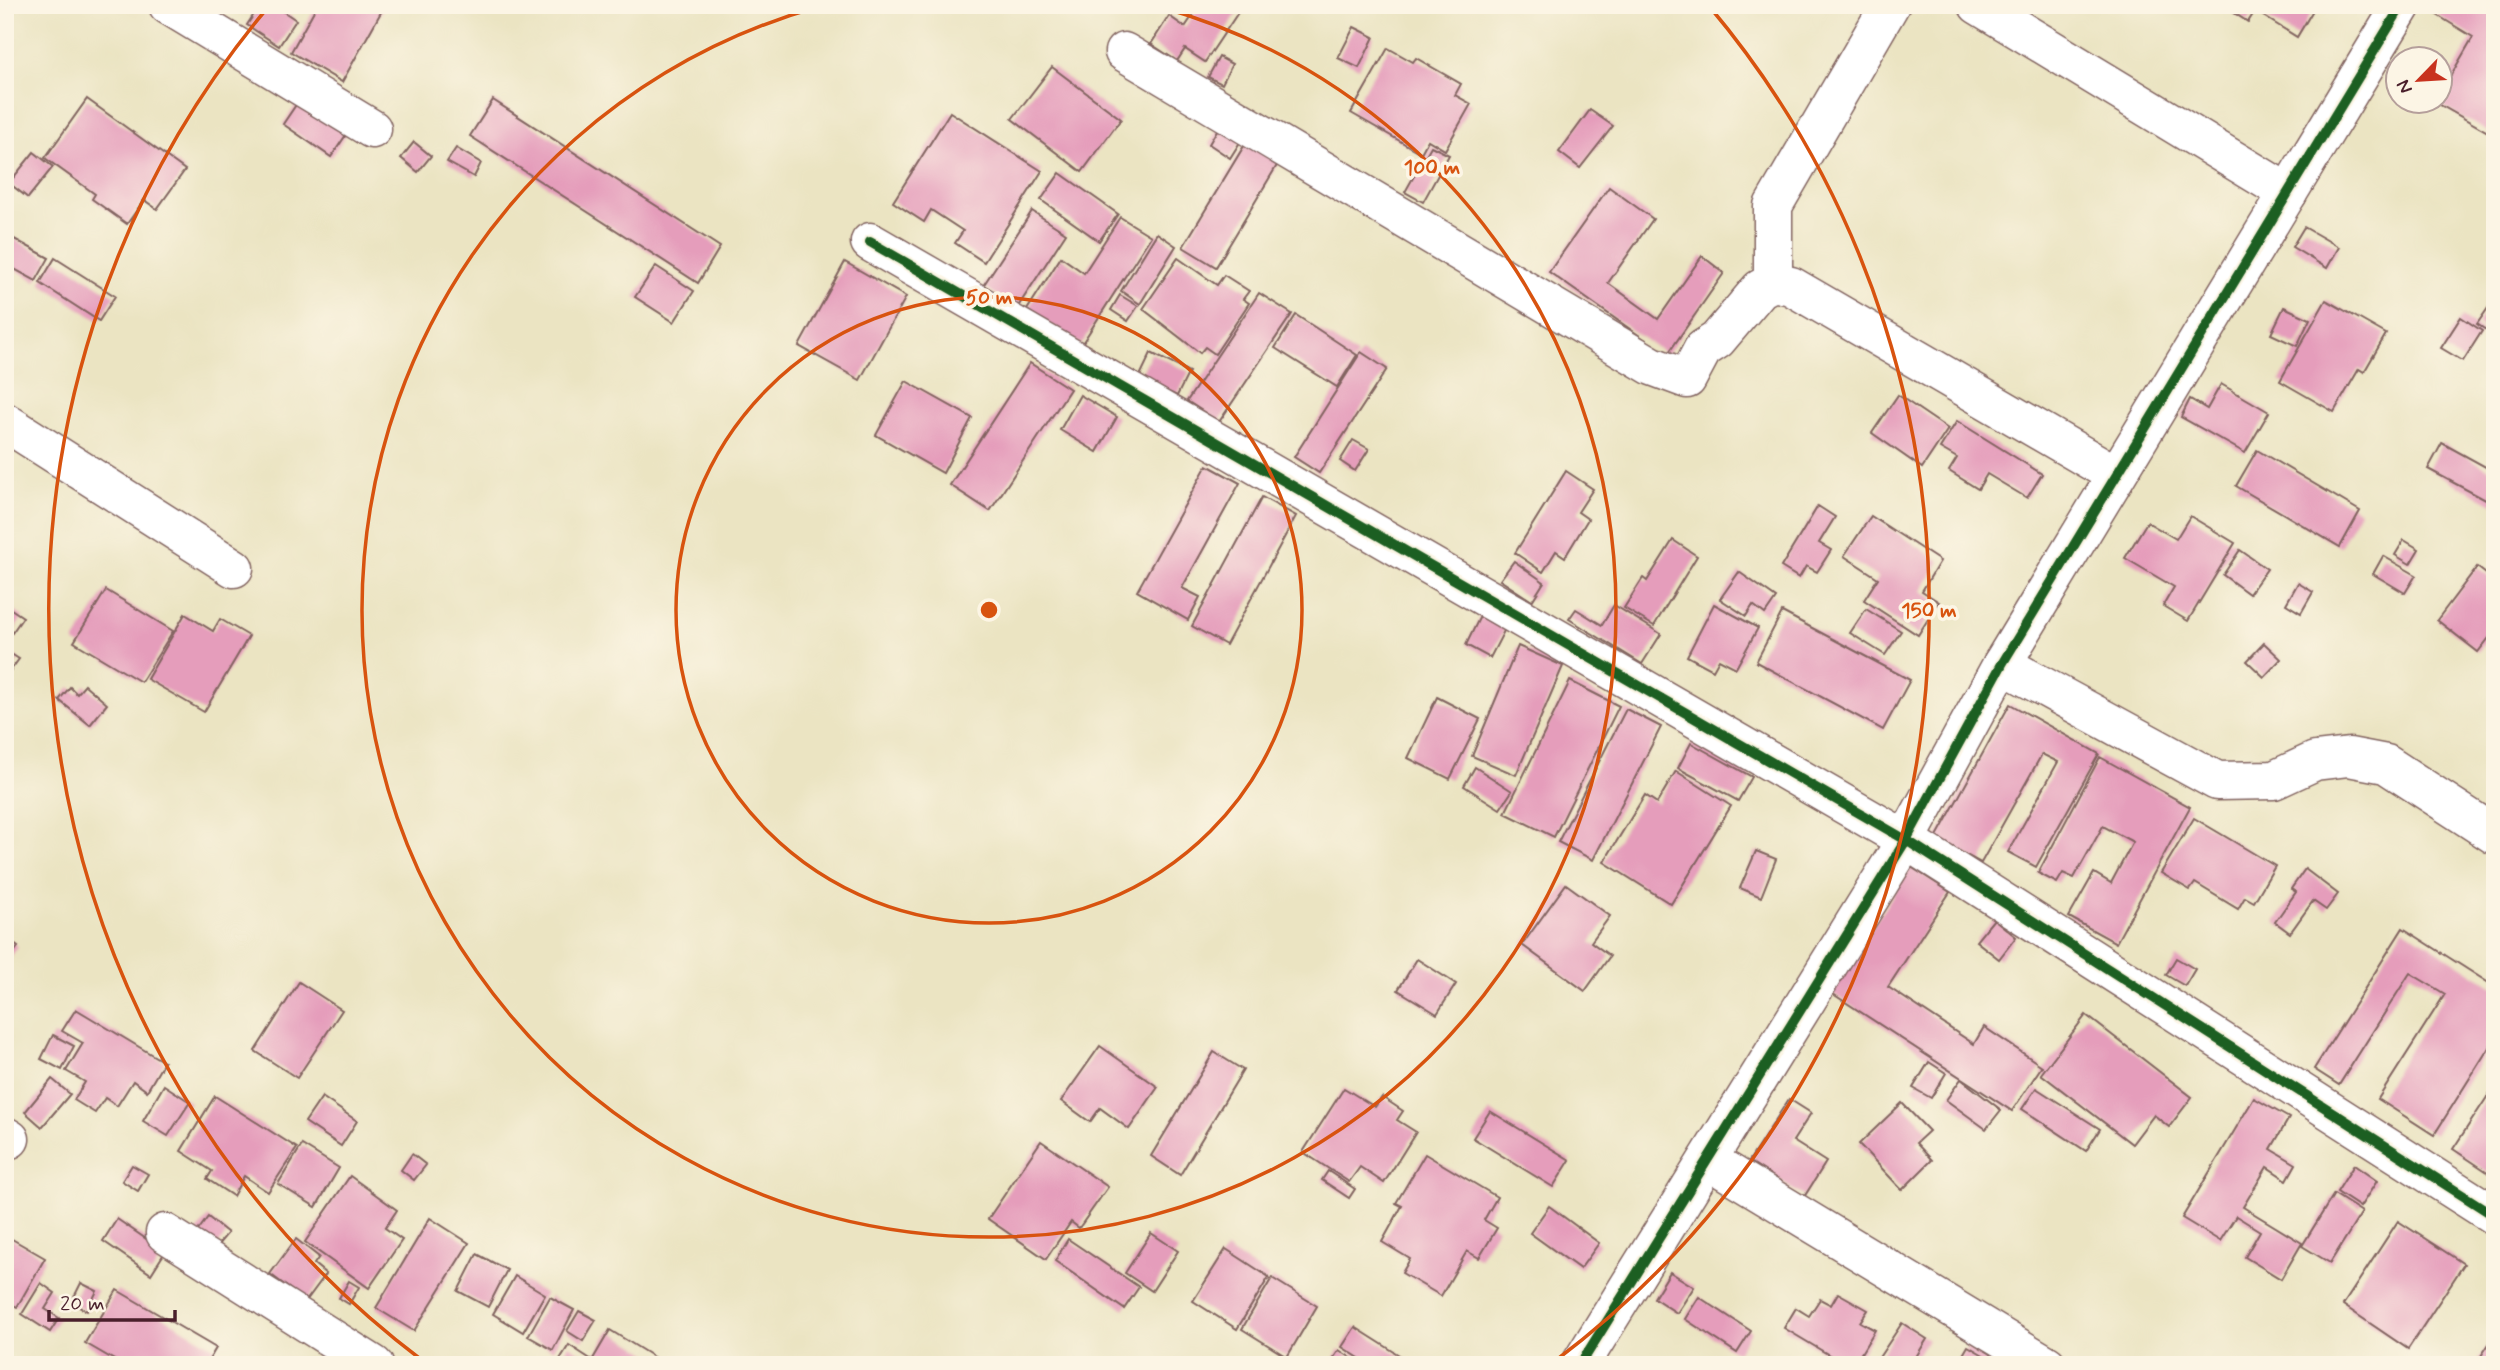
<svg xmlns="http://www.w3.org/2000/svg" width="2500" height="1370" font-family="Mynerve,sans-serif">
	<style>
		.building { fill: #e59dbb }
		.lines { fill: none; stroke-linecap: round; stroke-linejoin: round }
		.minor-casing { stroke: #826460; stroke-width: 41 }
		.minor { stroke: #fff; stroke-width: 38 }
		.cycleway-casing { stroke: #fcf5e5; stroke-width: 15 }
		.cycleway { stroke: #1b5e20; stroke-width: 10 }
		.ring { fill: none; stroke: #d8530f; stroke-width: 3.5 }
		.centre { fill: #d8530f; stroke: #fcf5e5; stroke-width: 3.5 }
		.ring-label { font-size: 21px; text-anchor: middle; font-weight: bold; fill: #d8530f; stroke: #fcf5e5; stroke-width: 7; stroke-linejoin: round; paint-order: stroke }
	</style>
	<rect width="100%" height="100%" fill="#fcf5e5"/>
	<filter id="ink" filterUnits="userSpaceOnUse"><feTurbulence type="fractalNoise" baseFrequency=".0143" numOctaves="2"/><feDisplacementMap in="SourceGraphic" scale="14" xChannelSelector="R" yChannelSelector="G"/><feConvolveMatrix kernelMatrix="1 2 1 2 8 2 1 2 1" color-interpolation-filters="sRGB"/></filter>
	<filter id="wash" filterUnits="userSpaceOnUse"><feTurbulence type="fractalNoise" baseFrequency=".00686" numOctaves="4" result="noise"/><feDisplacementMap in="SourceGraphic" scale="28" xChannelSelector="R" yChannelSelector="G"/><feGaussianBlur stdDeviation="1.57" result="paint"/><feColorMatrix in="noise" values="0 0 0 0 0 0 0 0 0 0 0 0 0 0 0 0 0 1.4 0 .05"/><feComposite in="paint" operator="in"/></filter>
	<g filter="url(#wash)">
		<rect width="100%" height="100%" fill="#ebe4c2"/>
		<g id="blocks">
			<g class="building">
				<path d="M260,5H274L296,20L279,46L247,25Z"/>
				<path d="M317,5H385L342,82L291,52Z"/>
				<path d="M1200,5H1243L1205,62L1185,49L1177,61L1151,44L1169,16L1185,27Z"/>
				<path d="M2222,5H2316L2297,37L2255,11L2248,22Z"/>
				<path d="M2443,5H2495V136L2435,102H2440V94L2473,37L2437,15Z"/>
				<path d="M1354,27L1374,37L1359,68L1338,58Z"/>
				<path d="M1388,48L1413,62L1416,58L1461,84L1455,95L1471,104L1445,150L1428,140L1421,153L1351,113Z"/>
				<path d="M1219,57L1232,64L1222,84L1208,77Z"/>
				<path d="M1052,67L1121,119L1082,172L1012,119Z"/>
				<path d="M306,90L354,123L331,157L283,124Z"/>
				<path d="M87,99L185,170L157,209L144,200L127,224L92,199L95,194L45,158Z"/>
				<path d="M493,100L720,247L698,283L470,136Z"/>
				<path d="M1590,110L1613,126L1580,168L1559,152Z"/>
				<path d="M950,112L1042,171L984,262L955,243L963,231L931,210L924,222L893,202Z"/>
				<path d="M1220,125L1242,139L1230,158L1209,144Z"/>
				<path d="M1247,141L1279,162L1216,267L1183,247Z"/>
				<path d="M414,142L431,156L418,172L401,158Z"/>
				<path d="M1431,146L1449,155L1423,202L1405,192Z"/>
				<path d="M456,148L481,163L474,177L447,162Z"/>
				<path d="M34,152L53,167L28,198L9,183Z"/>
				<path d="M1060,173L1118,214L1099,241L1041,200Z"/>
				<path d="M1609,187L1653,219L1608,283L1658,319L1702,256L1724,273L1667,355L1549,272Z"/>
				<path d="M1032,211L1066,233L1017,308L983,286Z"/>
				<path d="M1120,217L1151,236L1081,345L1027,310L1061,257L1084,273Z"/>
				<path d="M2304,227L2339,247L2327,268L2292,247Z"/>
				<path d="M1157,233L1176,246L1140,304L1121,291Z"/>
				<path d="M5,234L49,258L36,281L5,264Z"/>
				<path d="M55,258L115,296L99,321L40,283Z"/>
				<path d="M1178,258L1217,285L1224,275L1249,291L1243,299L1249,303L1215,354L1205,347L1200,353L1143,309Z"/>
				<path d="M845,262L906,297L860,380L799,346Z"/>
				<path d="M656,266L694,291L674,322L635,297Z"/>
				<path d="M1259,293L1292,314L1219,422L1187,401Z"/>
				<path d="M1120,295L1138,306L1128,321L1111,310Z"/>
				<path d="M2495,298V336L2477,324Z"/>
				<path d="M2326,300L2386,334L2364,372L2359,369L2334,412L2280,381Z"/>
				<path d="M2284,307L2310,319L2297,346L2271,334Z"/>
				<path d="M1296,315L1357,355L1337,387L1275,348Z"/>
				<path d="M2461,317L2482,331L2463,361L2441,348Z"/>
				<path d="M1361,352L1387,369L1319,473L1294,457Z"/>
				<path d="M1151,353L1189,372L1177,396L1139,378Z"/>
				<path d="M1030,363L1070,389L990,511L950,485Z"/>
				<path d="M906,381L972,418L943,473L876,435Z"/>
				<path d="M2221,384L2269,412L2245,453L2181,417L2190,399L2207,409Z"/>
				<path d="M1080,395L1117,417L1097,452L1060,430Z"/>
				<path d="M1898,395L1948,429L1922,468L1872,433Z"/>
				<path d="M1957,421L2042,474L2027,498L1987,474L1978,489L1949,471L1957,458L1940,448Z"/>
				<path d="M1353,440L1369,449L1355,471L1340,461Z"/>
				<path d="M2442,443L2495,472V505L2428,469Z"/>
				<path d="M2257,450L2360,511L2340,547L2236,486Z"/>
				<path d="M1207,465L1240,483L1182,588L1200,597L1188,620L1137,591Z"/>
				<path d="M1566,471L1593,489L1578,512L1588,519L1565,557L1556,551L1543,572L1515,553Z"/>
				<path d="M1262,497L1296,516L1226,645L1192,626Z"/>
				<path d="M1818,506L1835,517L1819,543L1831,550L1817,572L1806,566L1799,578L1781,567Z"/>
				<path d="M1871,516L1940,561L1922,591L1939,602L1918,635L1864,600L1878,578L1844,556Z"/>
				<path d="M2190,516L2235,543L2188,621L2163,606L2174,587L2125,558L2147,522L2176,539Z"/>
				<path d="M1673,540L1697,556L1654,626L1624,608L1643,578L1647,581Z"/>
				<path d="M2404,540L2419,549L2410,564L2395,555Z"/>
				<path d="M2240,550L2267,569L2249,594L2223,575Z"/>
				<path d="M2383,556L2416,575L2405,593L2373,574Z"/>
				<path d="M1514,561L1544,582L1532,601L1500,580Z"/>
				<path d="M2477,567L2495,581V630L2478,652L2437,620Z"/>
				<path d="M1739,572L1776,598L1765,614L1753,605L1746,616L1720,599Z"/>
				<path d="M2298,583L2313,592L2301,613L2286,604Z"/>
				<path d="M106,590L173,631L141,682L74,642Z"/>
				<path d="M1714,604L1758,628L1736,668L1719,659L1713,670L1687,656Z"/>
				<path d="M5,605L23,617L5,643Z"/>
				<path d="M1614,605L1661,634L1642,664L1569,619L1576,609L1602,625Z"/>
				<path d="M1866,609L1901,631L1885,655L1850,633Z"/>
				<path d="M1782,612L1910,680L1883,730L1756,662Z"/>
				<path d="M185,614L213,631L220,619L249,636L204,712L147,679Z"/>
				<path d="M1481,614L1506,627L1490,658L1466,645Z"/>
				<path d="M2264,643L2281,659L2264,677L2247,661Z"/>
				<path d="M1518,646L1563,666L1516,775L1472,756Z"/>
				<path d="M5,650L19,659L5,678Z"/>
				<path d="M1570,681L1619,706L1554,837L1505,813Z"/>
				<path d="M85,685L107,704L90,725L59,700L70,687L77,694Z"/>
				<path d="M1437,697L1480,719L1450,779L1408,758Z"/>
				<path d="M2010,704L2099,754L2036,867L2008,852L2058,762L2042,754L1981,863L1936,838Z"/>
				<path d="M1626,709L1661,727L1593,860L1558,842Z"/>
				<path d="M1691,743L1752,777L1738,801L1678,768Z"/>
				<path d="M2100,757L2190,807L2116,943L2069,917L2094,873L2111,883L2133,842L2103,826L2074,878L2063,873L2057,883L2038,873Z"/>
				<path d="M1475,767L1512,791L1500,809L1464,786Z"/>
				<path d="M1676,771L1731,806L1671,904L1604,862L1645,795L1657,803Z"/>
				<path d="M2194,818L2275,866L2254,902L2245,897L2238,909L2195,883L2190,890L2161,873Z"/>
				<path d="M1756,851L1776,859L1761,897L1740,888Z"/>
				<path d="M1911,867L1950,892L1888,987L1974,1044L1984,1027L2042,1066L2012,1111L1830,992Z"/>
				<path d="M2305,869L2338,894L2326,910L2313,901L2290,933L2275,922L2296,892L2291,889Z"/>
				<path d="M1566,884L1610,916L1591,942L1610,956L1585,991L1522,945Z"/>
				<path d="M1994,919L2016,937L1999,959L1976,941Z"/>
				<path d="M2403,928L2495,987V1038L2434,1135L2378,1099L2445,994L2410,973L2339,1085L2314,1069Z"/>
				<path d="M6,938L18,947L5,964V940Z"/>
				<path d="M2176,958L2195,969L2185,986L2166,975Z"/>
				<path d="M1417,959L1456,984L1437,1014L1398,990Z"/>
				<path d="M299,982L342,1010L297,1078L255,1051Z"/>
				<path d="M76,1009L164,1062L147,1091L133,1081L117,1106L105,1098L95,1113L74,1100L85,1082L66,1071L83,1043L62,1031Z"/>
				<path d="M2086,1015L2192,1097L2169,1127L2154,1115L2132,1144L2041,1074Z"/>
				<path d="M53,1035L74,1046L62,1070L41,1059Z"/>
				<path d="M1100,1046L1158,1087L1129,1129L1100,1108L1090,1122L1061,1101Z"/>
				<path d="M1214,1052L1243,1070L1180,1175L1151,1156Z"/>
				<path d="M1929,1062L1946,1073L1931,1098L1913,1088Z"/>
				<path d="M52,1079L70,1094L42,1127L25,1112Z"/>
				<path d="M1961,1079L2001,1110L1986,1129L1946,1100Z"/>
				<path d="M164,1085L190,1102L168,1136L143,1121Z"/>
				<path d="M2495,1085V1177L2453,1149Z"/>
				<path d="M1344,1088L1375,1107L1382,1097L1403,1111L1397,1120L1416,1132L1384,1183L1360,1167L1349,1182L1303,1152Z"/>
				<path d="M2036,1088L2100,1129L2086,1151L2022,1109Z"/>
				<path d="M215,1096L297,1148L268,1192L244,1176L233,1196L207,1179L212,1171L181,1151Z"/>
				<path d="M322,1097L357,1121L341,1146L305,1122Z"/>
				<path d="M2254,1098L2289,1118L2271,1149L2296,1164L2287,1180L2267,1167L2243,1207L2302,1243L2281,1279L2245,1257L2260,1231L2236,1216L2220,1241L2182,1218Z"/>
				<path d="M1789,1099L1811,1113L1793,1141L1826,1162L1804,1197L1749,1161Z"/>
				<path d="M1902,1103L1929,1131L1916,1143L1932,1160L1902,1190L1859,1144Z"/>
				<path d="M1490,1111L1570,1160L1553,1187L1473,1138Z"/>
				<path d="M1041,1141L1108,1187L1079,1228L1071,1222L1046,1259L988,1219Z"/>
				<path d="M302,1145L339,1168L316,1207L278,1184Z"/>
				<path d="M412,1154L426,1165L414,1180L401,1170Z"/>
				<path d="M1425,1154L1497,1197L1484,1220L1497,1228L1479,1258L1467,1251L1441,1296L1402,1273L1410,1259L1382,1242L1402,1206L1396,1203Z"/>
				<path d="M132,1165L148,1174L138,1191L122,1181Z"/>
				<path d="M2354,1165L2377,1181L2360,1207L2337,1192Z"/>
				<path d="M1328,1171L1355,1189L1349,1198L1322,1180Z"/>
				<path d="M350,1176L397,1210L385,1228L402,1240L369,1288L305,1242Z"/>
				<path d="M2334,1194L2362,1212L2330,1263L2302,1246Z"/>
				<path d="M1549,1206L1599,1243L1580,1269L1530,1233Z"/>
				<path d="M208,1217L228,1233L216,1247L197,1232Z"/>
				<path d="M430,1218L469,1243L414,1331L376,1308Z"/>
				<path d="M117,1219L165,1252L151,1274L103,1241Z"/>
				<path d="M2398,1221L2464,1264L2408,1349L2343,1305Z"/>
				<path d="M1151,1233L1178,1251L1152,1291L1125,1273Z"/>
				<path d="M5,1235L45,1258L17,1307L5,1300Z"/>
				<path d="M296,1239L319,1257L314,1264L326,1274L306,1301L270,1274Z"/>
				<path d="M1068,1239L1139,1287L1124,1309L1055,1261Z"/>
				<path d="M1226,1249L1269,1277L1237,1329L1193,1301Z"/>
				<path d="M477,1254L507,1270L488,1307L458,1291Z"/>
				<path d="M1670,1272L1694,1287L1677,1313L1654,1298Z"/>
				<path d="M515,1276L545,1294L523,1332L493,1314Z"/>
				<path d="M1272,1278L1317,1306L1287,1357L1242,1329Z"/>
				<path d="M349,1281L359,1287L349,1304L339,1298Z"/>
				<path d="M41,1283L55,1293L45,1309L59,1318L50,1332L22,1314Z"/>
				<path d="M81,1283L97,1291L87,1311L71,1303Z"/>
				<path d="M117,1290L216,1348L206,1365H123L85,1343Z"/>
				<path d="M1838,1293L1868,1310L1860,1322L1875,1330L1854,1365H1846L1784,1328L1796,1308L1809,1316L1820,1299L1831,1305Z"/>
				<path d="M550,1297L574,1310L553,1350L528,1336Z"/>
				<path d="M1699,1297L1751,1331L1737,1353L1685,1319Z"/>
				<path d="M579,1311L596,1320L583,1341L567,1331Z"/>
				<path d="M1902,1323L1927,1339L1911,1365H1874Z"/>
				<path d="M1355,1327L1407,1360L1404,1365H1370L1342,1347Z"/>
				<path d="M610,1330L660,1361L658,1365H603L593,1359Z"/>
				<path d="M2495,1335V1365H2475Z"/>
				<path d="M569,1345L595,1362L593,1365H543L547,1359L557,1364Z"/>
				<path d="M1968,1346L1992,1360L1989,1365H1957Z"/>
				<path d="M1339,1350L1362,1365H1329Z"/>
			</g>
		</g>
	</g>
	<g filter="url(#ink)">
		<use href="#blocks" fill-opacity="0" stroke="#826460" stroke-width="2"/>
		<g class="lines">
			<g class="minor-casing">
				<g id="minor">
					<path d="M168,5L372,129"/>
					<path d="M1978,5L2288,193"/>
					<path d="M1124,52L1652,366L1687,379L1703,349L1717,340L1760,289L1773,282L1791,286L2116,475"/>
					<path d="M870,242L1906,840L2495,1216"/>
					<path d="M1773,282V206L1890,5"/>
					<path d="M5,422L234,568"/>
					<path d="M2002,664L2217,781L2274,780L2315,761L2349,757L2386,764L2495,835"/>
					<path d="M5,1136L10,1139"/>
					<path d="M1708,1160L2047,1365"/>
					<path d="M165,1233L374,1365"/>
					<path d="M1580,1365L1906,840L2002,664L2402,5"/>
				</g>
			</g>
			<use href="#minor" class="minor"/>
			<g class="cycleway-casing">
				<g id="cycleway">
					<path d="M870,242L1906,840L2495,1216"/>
					<path d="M1580,1365L1906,840L2002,664L2402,5"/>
				</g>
			</g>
			<use href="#cycleway" class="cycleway"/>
		</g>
	</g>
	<g class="ring">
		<circle cx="989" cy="610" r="313"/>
		<path d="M1157 6A627 627 0 1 1 821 6"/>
		<path d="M423 1361A940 940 0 0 1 269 6M1709 6A940 940 0 0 1 1555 1361"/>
	</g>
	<circle cx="989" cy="610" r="10" class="centre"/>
	<g class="ring-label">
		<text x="1432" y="174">100 m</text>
		<text x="989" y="304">50 m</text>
		<text x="1929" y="617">150 m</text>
	</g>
	<rect width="2500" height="1370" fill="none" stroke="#fcf5e5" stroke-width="28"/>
	<g transform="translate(2419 80) rotate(245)"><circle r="33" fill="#fcf5e5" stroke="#b59f9b" stroke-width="2"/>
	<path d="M0-5L12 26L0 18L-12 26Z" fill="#c8321e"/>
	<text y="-10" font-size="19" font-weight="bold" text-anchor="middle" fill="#4a1f2b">N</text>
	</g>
	<path d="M49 1310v10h126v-10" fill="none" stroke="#4a1f2b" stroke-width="3.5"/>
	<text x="60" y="1310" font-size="21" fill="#4a1f2b" stroke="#fcf5e5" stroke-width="5" paint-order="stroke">20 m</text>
</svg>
